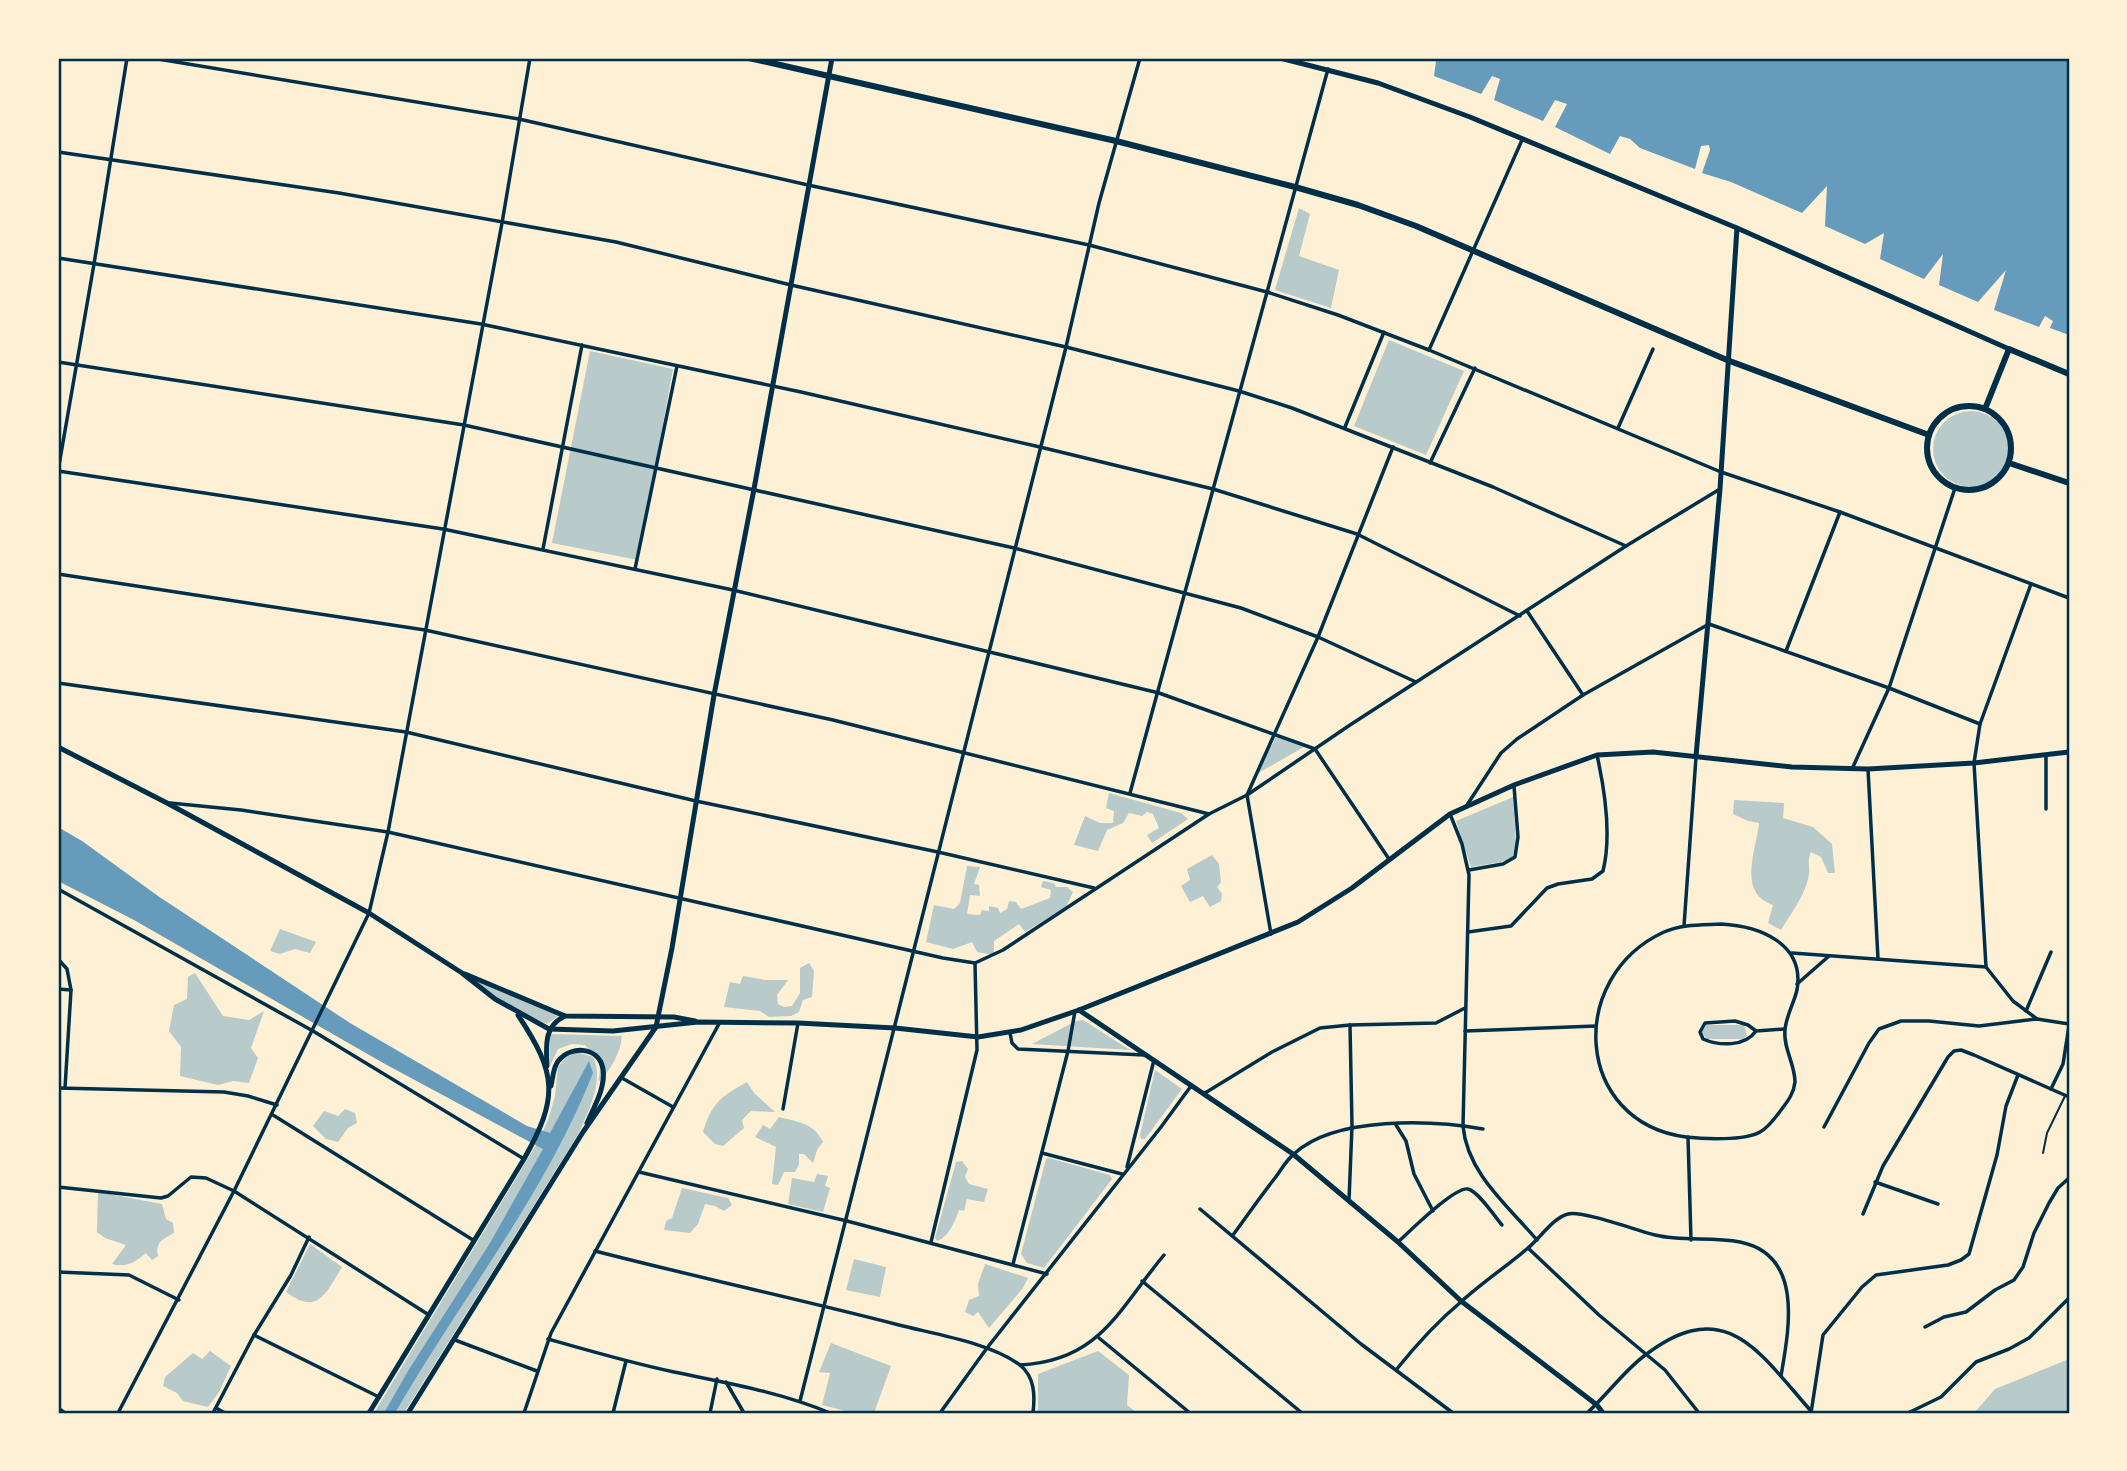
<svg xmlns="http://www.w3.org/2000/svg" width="2127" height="1471" font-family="Inter,sans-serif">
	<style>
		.green { fill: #b9caca }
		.water { fill: #669bbc }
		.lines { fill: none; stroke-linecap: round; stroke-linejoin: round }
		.service { stroke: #003049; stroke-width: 2 }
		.minor { stroke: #003049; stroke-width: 3.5 }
		.tertiary { stroke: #003049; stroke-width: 5 }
		.secondary { stroke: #003049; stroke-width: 5 }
		.primary { stroke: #003049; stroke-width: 6 }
		.neatline { fill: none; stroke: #003049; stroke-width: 2.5 }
	</style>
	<rect width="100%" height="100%" fill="#fdf0d5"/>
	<g class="green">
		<path d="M1299,208L1310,214L1299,256L1339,270L1331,308L1275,290Z"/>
		<path d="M1389,340L1464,371L1426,455L1354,426Z"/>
		<path d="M590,351L673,369L638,560L552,543Z"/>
		<circle cx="1971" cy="449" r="38"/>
		<path d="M1277,736L1304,747L1255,775Z"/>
		<path d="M1109,793L1181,813L1188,819L1152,843L1147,835L1159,828L1153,814L1147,812L1142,816L1129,813L1123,823L1107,830L1098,851L1074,845L1085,816L1100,823H1113L1114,811L1106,808Z"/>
		<path d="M1513,797L1516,845L1512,858L1501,862L1471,867L1456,821Z"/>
		<path d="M1734,800L1784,803L1783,818L1813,827L1832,844L1835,873H1828L1821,857L1811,852C1807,861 1810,865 1809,874C1806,894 1791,914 1781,930L1768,923L1773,905C1737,893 1756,851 1759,823L1748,821L1733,814Z"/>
		<path d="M1212,855L1219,864L1221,882L1217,887L1222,894L1221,901L1210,907L1203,896L1190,902L1181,886L1190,880L1187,869Z"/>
		<path d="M967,866L980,867L974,884L979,885L980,896L970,895L967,914L980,915L982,910L989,911V906L998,908L1000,913L1007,909L1009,901L1016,902L1021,909L1050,898L1051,890L1041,887L1043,881L1054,883L1056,887H1067L1073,892L1066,907L1025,932L1019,924L994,941V955L977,952L972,942L953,949L926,942L934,905L954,909L960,903Z"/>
		<path d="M280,929L316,942L310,953L295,949L280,954L270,951Z"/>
		<path d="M809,963L814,971L812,997L803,1000L799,1012L791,1016L769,1017L760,1011L724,1007L730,982L740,984L743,976L765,980H788L777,995L778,1004L784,1007L792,1006L800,993V968Z"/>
		<path d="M195,973L223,1016L249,1020L264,1011L251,1048L258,1058L249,1083L233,1081L218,1085L180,1076L181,1047L169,1031L174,1005L187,999L188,977Z"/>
		<path d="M477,981L558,1016L547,1024C522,1013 496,1000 477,981Z"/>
		<path d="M1083,1020L1130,1050L1032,1044L1076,1021Z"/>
		<path d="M1706,1025H1744L1747,1035L1743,1039H1706L1702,1032Z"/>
		<path d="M550,1034L622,1036C620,1054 611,1070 598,1082C603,1063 598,1059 585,1045L572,1044L558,1049L550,1066Z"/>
		<path d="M577,1052L593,1057C605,1080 588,1111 579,1133L404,1413H374L538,1142L548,1120L555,1096L558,1067L565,1058Z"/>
		<path d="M1155,1070L1182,1089L1145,1139H1141L1140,1135Z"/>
		<path d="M747,1082L754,1093L775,1112L751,1111L742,1120L744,1128L723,1146L715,1144L703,1132C712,1103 720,1097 747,1082Z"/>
		<path d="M345,1109L355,1113L357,1123L348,1128L338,1142L326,1139L313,1126L324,1111L338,1116Z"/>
		<path d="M779,1117C798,1122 814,1123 823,1142L817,1150L813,1163L804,1154H799V1164L795,1172H784L778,1185L772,1184L776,1147L755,1137L763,1125L770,1129Z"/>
		<path d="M1049,1158L1110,1175L1112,1179L1044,1268L1027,1263L1021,1254L1046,1159Z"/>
		<path d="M962,1161L968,1169L965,1177L969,1184L988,1189L984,1202L967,1199L964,1211L959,1210C955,1221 949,1237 937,1241L935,1238L956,1162Z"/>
		<path d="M817,1174L828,1176L825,1186L830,1188L823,1212L788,1204L792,1178L814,1182Z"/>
		<path d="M682,1188L728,1198L732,1205L724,1211L715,1206L705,1204L698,1224L690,1233L664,1230L666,1221L672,1218Z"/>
		<path d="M98,1192L162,1204L166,1219L173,1223L174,1233C163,1239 155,1242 158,1256L152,1260L146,1253C135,1262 127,1268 112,1264L126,1245L105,1238L97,1232Z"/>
		<path d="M310,1244L342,1267C326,1293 318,1316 286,1292Z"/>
		<path d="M854,1259L886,1267L880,1297L846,1290Z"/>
		<path d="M985,1264L1028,1278L1023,1288L989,1328L978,1312L973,1316L965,1312L969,1300L979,1296L978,1284Z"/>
		<path d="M831,1343L891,1366L874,1413H854L822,1405L830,1373L819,1372Z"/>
		<path d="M210,1351L231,1366L219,1392L208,1407L183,1401L177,1393L163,1386L165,1377L193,1353L202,1359Z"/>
		<path d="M1098,1351L1129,1375L1127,1405L1137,1413H1038V1374Z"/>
		<path d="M2069,1359V1413H1974L1995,1389Z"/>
	</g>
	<g class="water">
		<path d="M1428,58H2069V335L2050,328L2053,321L2045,316L2039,327L1994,310L2006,270L1978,302L1939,285L1943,254L1924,279L1880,259L1884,233L1865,244L1825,226L1827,186L1802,213L1731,182L1702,173L1710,150L1709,145L1701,146L1695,169L1640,148L1630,139L1620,136L1610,154L1555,127L1567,104L1555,100L1543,121L1494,100L1500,79L1492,76L1481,94L1434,76L1436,61Z"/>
		<path d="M58,827L82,841L158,896L350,1023L527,1126L550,1133L589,1061L593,1073C545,1195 460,1300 395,1413H384L408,1371L490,1243L543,1149L385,1064L134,920L58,881Z"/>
	</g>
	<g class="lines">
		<path class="service" d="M2043,1153L2047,1133L2065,1096"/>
		<g class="minor">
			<path d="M152,58L519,119L808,185L1089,245L1267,292L1338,315L1429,350L1721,472L1840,512L2069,598"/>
			<path d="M58,152L339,193L616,242L791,285L1066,347L1239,391L1292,408L1493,487L1626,546"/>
			<path d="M58,258L481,324L801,392L1040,447L1213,489L1357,534L1520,616"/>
			<path d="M1429,350L1522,140"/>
			<path d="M58,362L464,425L1014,548L1241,608L1318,637L1416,682"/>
			<path d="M1345,427L1384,332"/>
			<path d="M1618,428L1653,349"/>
			<path d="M1430,463L1475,368"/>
			<path d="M58,471L443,529L733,590L1159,693L1315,749L1389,859"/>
			<path d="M58,471L94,264L127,58"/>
			<path d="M543,549L582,345"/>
			<path d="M635,569L677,366"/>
			<path d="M58,574L425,630L833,720L1209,814"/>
			<path d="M2031,584L1980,724L1974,763L1986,967L2013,1001L2037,1019"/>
			<path d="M1527,611L1583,695"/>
			<path d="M1786,651L1840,512"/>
			<path d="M58,683L406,732L696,801L938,852L1094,888"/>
			<path d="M1852,769L1889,688L1955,488"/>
			<path d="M1868,769L1878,959"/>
			<path d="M1130,793L1328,69"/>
			<path d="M170,803L241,810L388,832L943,958L975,963L1003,950L1209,814L1247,795L1350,725L1626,546L1720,489"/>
			<path d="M1467,805L1501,753L1517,739L1583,695L1709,624L1889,688L1980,724"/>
			<path d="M2046,809V755"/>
			<path d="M1450,814L1462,844L1469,875L1463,1126C1467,1173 1508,1206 1537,1240"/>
			<path d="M1469,870L1503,864L1515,857L1518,837L1514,786"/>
			<path d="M58,889L313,1031L524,1159"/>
			<path d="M1721,924C1759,926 1805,943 1797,990C1794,1003 1786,1016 1785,1030C1783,1048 1795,1064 1795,1082C1794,1093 1788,1101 1781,1110C1775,1118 1769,1127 1760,1132C1745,1141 1703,1139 1686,1137C1574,1122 1566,977 1664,932C1682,924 1701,925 1721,924Z"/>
			<path d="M1684,926L1696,757"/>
			<path d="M1468,932L1511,926L1547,888L1558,884L1592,879L1603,871C1612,835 1605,791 1597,755"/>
			<path d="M1271,934L1247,795L1318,637L1393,447"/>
			<path d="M1792,953L1986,967"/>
			<path d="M58,959L67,969L71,990L65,1088"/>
			<path d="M1797,984L1829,956"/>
			<path d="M58,989L71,990"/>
			<path d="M2026,1011L2051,952"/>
			<path d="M1465,1031L1596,1026"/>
			<path d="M1756,1031C1745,1047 1719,1046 1703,1039L1700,1032L1705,1023L1735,1021L1748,1025L1756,1031L1784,1029"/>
			<path d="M1010,1033L1012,1043L1018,1049L1144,1055"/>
			<path d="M622,1078L673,1107"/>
			<path d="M58,1088L224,1092L248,1096L277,1105"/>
			<path d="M2051,1089L2063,1064L2069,1026"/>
			<path d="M1205,1093L1272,1052L1320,1028L1350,1025L1436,1023L1465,1008"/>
			<path d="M783,1109L798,1023"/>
			<path d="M273,1115L473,1240"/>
			<path d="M1396,1125L1406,1141L1414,1174L1433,1211"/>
			<path d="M1824,1127L1869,1043L1879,1029L1901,1021H1929L1979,1026L2037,1019L2069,1024"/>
			<path d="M1688,1137L1691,1240"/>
			<path d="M1042,1153L1122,1174"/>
			<path d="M1127,1167L1154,1060"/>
			<path d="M639,1172L847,1221L1047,1274"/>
			<path d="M1875,1182L1938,1204"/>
			<path d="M58,1187L161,1198L168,1196L191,1177L206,1178L234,1191L429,1315"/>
			<path d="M1349,1200L1352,1126L1350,1025"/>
			<path d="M1200,1209L1361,1344L1453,1413"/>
			<path d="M1863,1214L1883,1166L1948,1057L1954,1051L1961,1050L1974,1055L2069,1097"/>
			<path d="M1233,1235C1247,1216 1260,1197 1275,1178C1281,1170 1287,1159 1295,1153C1336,1116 1432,1120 1483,1129"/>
			<path d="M931,1242L977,1050L975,963"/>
			<path d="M1398,1242C1409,1232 1455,1186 1468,1189C1478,1191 1495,1217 1502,1225"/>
			<path d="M1528,1248L1599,1315L1665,1370L1699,1413"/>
			<path d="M595,1251C696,1277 798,1299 899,1325C934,1334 991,1343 1020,1365C1035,1377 1035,1396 1033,1413"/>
			<path d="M1013,1264L1068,1051L1075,1011"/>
			<path d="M58,1272L129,1275L179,1300"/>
			<path d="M1142,1281L1302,1413"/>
			<path d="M1925,1327L1944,1317L1966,1312L1995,1290L2014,1280L2023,1267L2034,1233L2049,1203L2058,1188L2069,1178"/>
			<path d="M254,1335L379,1397"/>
			<path d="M1099,1338L1190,1413"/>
			<path d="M548,1339C590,1351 631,1363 674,1372C727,1383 780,1392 830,1413"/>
			<path d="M455,1340L537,1371"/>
			<path d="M1020,1365C1100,1361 1118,1310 1164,1255"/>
			<path d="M1396,1370C1416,1345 1438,1321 1462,1301C1483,1282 1507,1266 1528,1248C1541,1237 1553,1218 1568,1214C1582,1210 1638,1231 1655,1235C1683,1242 1712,1236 1740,1242C1804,1255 1789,1329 1781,1376"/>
			<path d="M726,1382L744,1413"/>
			<path d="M800,1401L1066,347L1099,203L1140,58"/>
			<path d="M58,1408L65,1413"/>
			<path d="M216,1408L225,1413"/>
			<path d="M118,1413L234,1191L369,913L388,832L502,223L530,58"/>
			<path d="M213,1413L254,1335L291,1275L309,1237"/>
			<path d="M524,1413L551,1333L720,1022"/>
			<path d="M613,1413L626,1361"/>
			<path d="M710,1413L717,1379"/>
			<path d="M940,1413L987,1348L1161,1127L1191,1086"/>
			<path d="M1587,1413C1607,1395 1623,1372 1644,1356C1725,1293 1759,1352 1811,1411"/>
			<path d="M1811,1413L1823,1335L1862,1287L1876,1275L1948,1265L1961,1260L1969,1254L1997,1155L2006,1106L2018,1075"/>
			<path d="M1908,1413L1941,1397L1976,1362L2009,1349L2029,1338L2069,1298"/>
		</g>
		<g class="tertiary">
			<path d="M1696,756L1720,489L1737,228"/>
			<path d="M1079,1010L1293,1154L1398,1242L1461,1301L1597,1405L1603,1413"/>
			<path d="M658,1017L672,948L714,695L754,489L832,58"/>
		</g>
		<g class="secondary">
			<path d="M1280,58L1378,83L1470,117L1737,228L2009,349"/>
			<path d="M58,747L167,803L369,913L462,973L495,999L549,1029L613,1031L698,1022L798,1023L895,1028L978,1037L1021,1030L1079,1010L1298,922L1352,888L1450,814L1514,785L1597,755L1653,752L1792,767L1868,769L1974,763L2069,752"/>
			<path d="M465,974L565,1016L674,1017L695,1021"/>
			<path d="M547,1066C546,1045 544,1026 565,1016"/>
			<path d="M551,1086C553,1078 553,1066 559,1060C572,1045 599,1047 603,1069C606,1087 594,1107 587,1123"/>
			<path d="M369,1413L524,1159C559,1097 557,1074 518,1015"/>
			<path d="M408,1413L583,1132L656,1027L658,1017"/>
		</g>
		<g class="primary">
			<path d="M749,58L1116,141L1295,187L1358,205L1416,226L1727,360L1929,435"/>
			<circle cx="1969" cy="448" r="42"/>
			<path d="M1985,409L2009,349L2069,374"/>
			<path d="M2009,463L2069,483"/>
		</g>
	</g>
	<rect width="2127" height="1471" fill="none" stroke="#fdf0d5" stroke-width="119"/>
	<rect x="60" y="60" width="2008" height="1352" class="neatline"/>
</svg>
